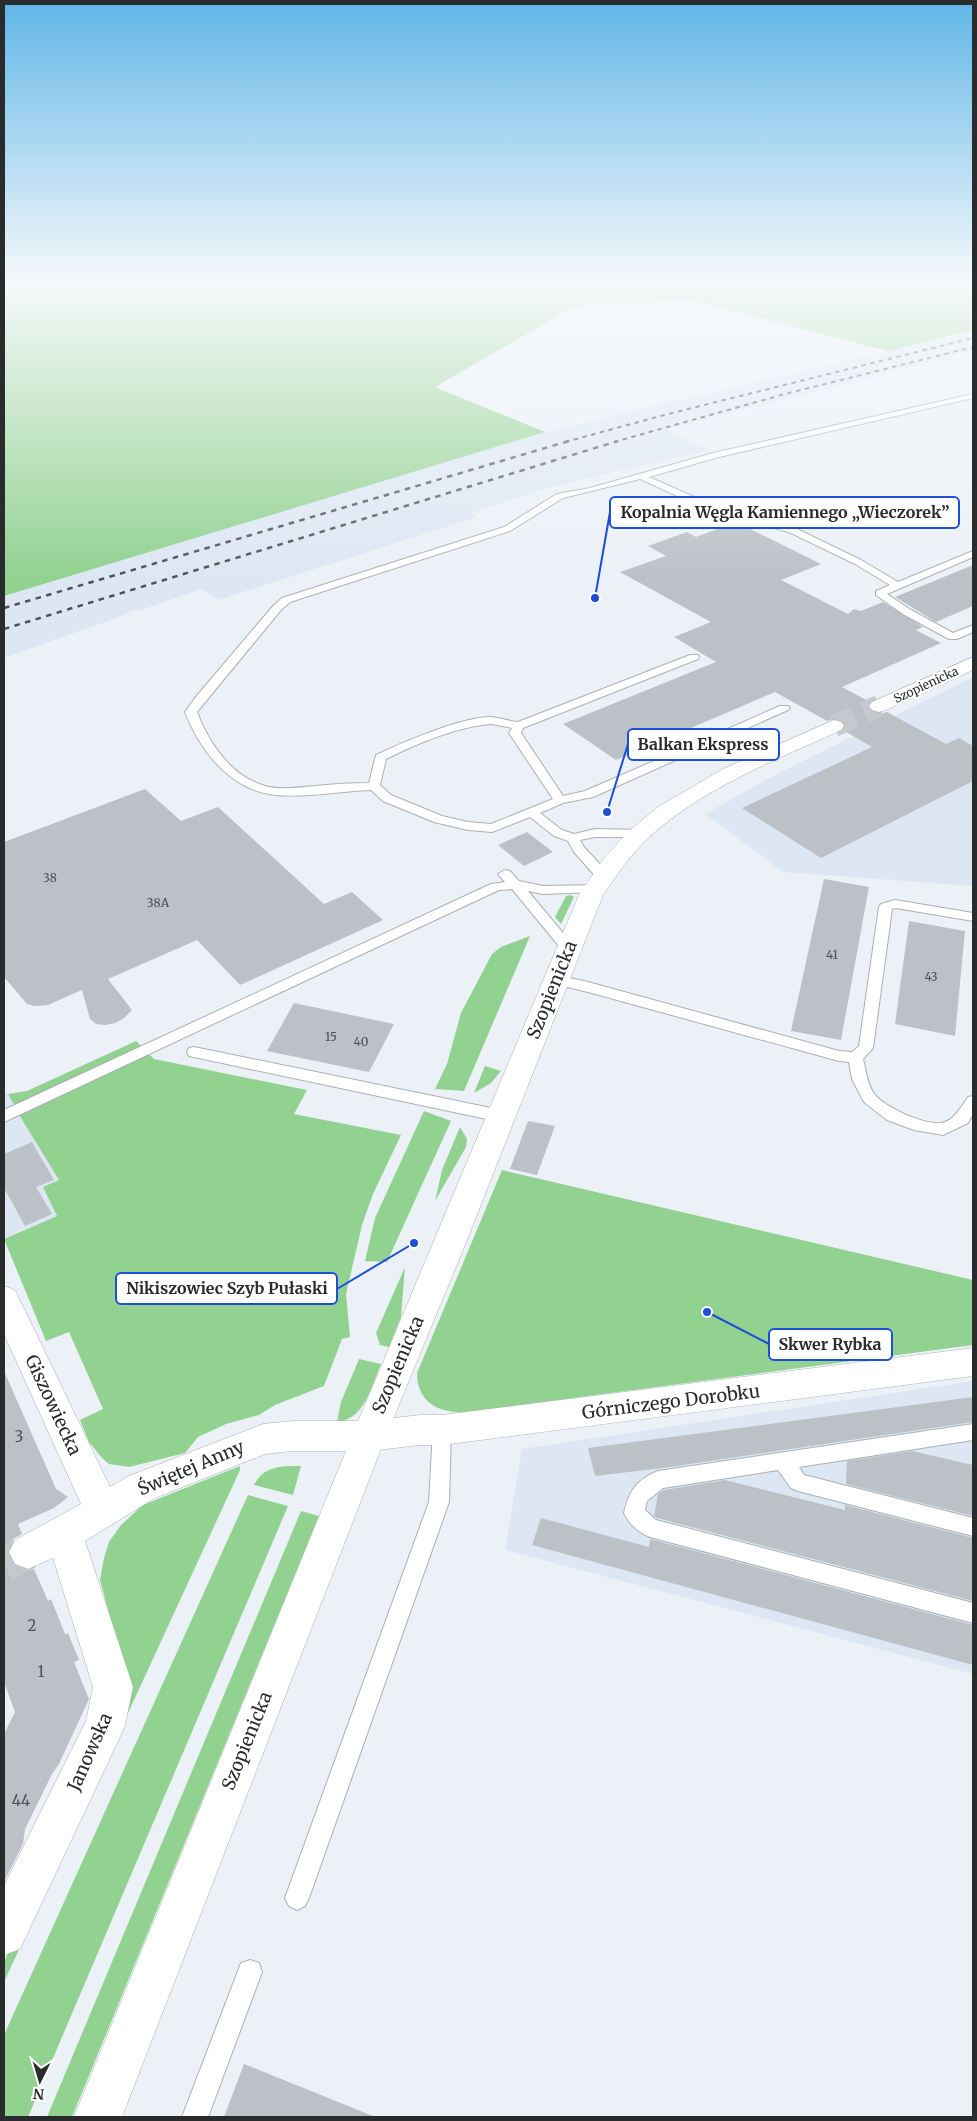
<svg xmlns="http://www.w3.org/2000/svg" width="977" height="2121" font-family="Merriweather,serif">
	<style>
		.built { fill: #dde7f4 }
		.green { fill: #92d291 }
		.building { fill: #bcc1c7 }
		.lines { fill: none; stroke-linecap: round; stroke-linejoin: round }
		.street-tunnel { stroke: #c5c9cf; stroke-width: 34; stroke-dasharray: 34 17; stroke-linecap: butt }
		.secondary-tunnel { stroke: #c5c9cf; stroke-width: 22; stroke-dasharray: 22 11; stroke-linecap: butt }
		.lane-casing { stroke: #abb0b6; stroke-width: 2 }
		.street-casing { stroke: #abb0b6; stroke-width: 1 }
		.secondary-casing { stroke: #abb0b6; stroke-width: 1 }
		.lane { fill: #fff; fill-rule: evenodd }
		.street { fill: #fff; fill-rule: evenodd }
		.secondary { fill: #fff; fill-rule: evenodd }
		.rail-far1 { stroke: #4f5255; stroke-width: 2; stroke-dasharray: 4.5 4.5; stroke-linecap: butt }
		.rail { stroke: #4f5255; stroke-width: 2.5; stroke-dasharray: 5.5 5.5; stroke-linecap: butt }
		.labels { text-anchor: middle; stroke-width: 4.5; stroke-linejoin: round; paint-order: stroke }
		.far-street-label { font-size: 12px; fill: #292b2d; stroke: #fff }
		.number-label { font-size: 12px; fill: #4e5054 }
		.near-number-label { font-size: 15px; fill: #4e5054 }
		.near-street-label { font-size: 18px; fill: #292b2d; stroke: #fff }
		.leader { fill: none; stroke: #1d4ed8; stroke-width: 2 }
		.callout-dot { fill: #1d4ed8; stroke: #fff; stroke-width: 2 }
		.callout { fill: #fff; stroke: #1d4ed8; stroke-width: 2 }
		.callout-label { font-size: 16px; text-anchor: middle; font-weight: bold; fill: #292b2d }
	</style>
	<rect width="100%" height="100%" fill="#ecf1f7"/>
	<g class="built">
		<path d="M973,327V351L669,429L708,450L551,487L471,513L476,517L218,600L202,589L138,611L134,609L122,616L4,658V593L451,457L545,432L888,351Z"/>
		<path d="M973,677V886L783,872L705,814L775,775Z"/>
		<path d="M4,1093L8,1094L24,1123L59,1180L57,1216L4,1238Z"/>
		<path d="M973,1381V1674L505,1550L522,1449Z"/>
	</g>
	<g class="green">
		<path d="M4,280H973V330L888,351L688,299L575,306L435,387L545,432L4,596Z"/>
		<path d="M566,896L571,895L574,897L561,924L555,917Z"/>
		<path d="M530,936L464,1091L435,1089L447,1064L461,1013L492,954L501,947Z"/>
		<path d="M136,1041L154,1059L307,1090L294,1114L401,1135L373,1194L362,1225L346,1294L350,1337L342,1339L324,1386L275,1405L259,1415L226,1424L198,1437L185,1453L129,1467L109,1464L102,1458L89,1442L80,1420L103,1409L69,1332L46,1341L4,1239L57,1216L43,1187L59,1180L24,1123L8,1094L27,1091Z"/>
		<path d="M485,1066L501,1071L491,1083L474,1093Z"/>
		<path d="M424,1111L451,1121L387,1262L365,1261L375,1218Z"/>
		<path d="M460,1127L467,1139L466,1147L435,1201L442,1170Z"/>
		<path d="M502,1170L973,1280V1345L467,1412C440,1414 417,1403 417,1373Z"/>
		<path d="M405,1267L401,1317L389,1347L380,1345L376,1333Z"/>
		<path d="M359,1359L381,1364C371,1387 365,1419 337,1422L341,1402Z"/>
		<path d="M240,1466V1470L4,1982V1962L119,1718L125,1673L100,1580L104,1558L109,1542L121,1525L143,1505Z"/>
		<path d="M301,1466L293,1495L254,1485C263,1466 281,1466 301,1466Z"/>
		<path d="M248,1495L288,1506L28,2117H4V2035Z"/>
		<path d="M301,1511L319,1516L72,2117H47Z"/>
	</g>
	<g class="building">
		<path d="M736,522L821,564L781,580L848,614L854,609L861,611L883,602L923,627L916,630L941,643L842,687L870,702L867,706L871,712L880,714L887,712L946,744L959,738L973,746V781L821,858L742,808L872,747L843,730L846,726L842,720L835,718L827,721L775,692L616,760L563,724L716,662L674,637L711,622L620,572L666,556L648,546L687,532L696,537Z"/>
		<path d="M973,565V606L936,622L895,597Z"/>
		<path d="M145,789L181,821L218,807L324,904L352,892L383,920L240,985L197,940L108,979L132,1010L123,1019L115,1023L105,1025L96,1024L90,1019L82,990L48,1005L34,1006L27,1004L4,977V842Z"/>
		<path d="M527,832L553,852L524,866L498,845Z"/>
		<path d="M824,879L869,887L841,1040L791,1031Z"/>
		<path d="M909,921L965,931L955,1036L895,1024Z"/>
		<path d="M294,1003L394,1024L369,1072L267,1051Z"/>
		<path d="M528,1121L555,1126L537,1175L510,1169Z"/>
		<path d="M32,1142L54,1180L36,1187L52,1214L25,1226L4,1188V1154Z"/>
		<path d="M4,1371L56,1489L68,1497L54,1508L18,1524L22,1534L13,1539L7,1553L14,1566L27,1571L34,1569L48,1601L51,1599L65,1634L68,1633L79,1660L74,1662L89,1699L59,1764L52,1774L25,1829L23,1844L4,1882V1734L15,1712L4,1682Z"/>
		<path d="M973,1397V1422L663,1468L595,1476L588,1448Z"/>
		<path d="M912,1451L973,1465V1516L846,1484L847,1461Z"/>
		<path d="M725,1480L845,1510V1505L973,1538V1601L657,1518L654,1516L658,1494L664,1490Z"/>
		<path d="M541,1518L649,1547L650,1539L973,1625V1665L532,1545Z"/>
		<path d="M244,2064L373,2116V2117H224Z"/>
	</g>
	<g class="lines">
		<path class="street-tunnel" d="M4,1565L28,1552"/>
		<path class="secondary-tunnel" d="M834,726L879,706"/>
		<g class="lane-casing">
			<g id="lane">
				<path d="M973,394V398L715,458L649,477L701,500L797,529L861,560L898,582L973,551V557L887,594L911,610L953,633L973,625V632L957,639H949L903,614L876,595V591L890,585L855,564L791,533L695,504L640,479L563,498L510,531L290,602L281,610L197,712C209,744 233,779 269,787C284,790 300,787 315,786C333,784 351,783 369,783L376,755C403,742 462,717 491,717C500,718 509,721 518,722L690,655H698L699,657L698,659L523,728L521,733L563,796L585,791L780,706H788L790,708L788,710L593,797L563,803L540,813L562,830L574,834L595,829L643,830L645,833L643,836L639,837H595L580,840L584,847L608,873L610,876L608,879H598L574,852L568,841L554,836L530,817L492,832L468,830L434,822L383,801L371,790C341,791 305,798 276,795C231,791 200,751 185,712L195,698L273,606L282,598L504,527L557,494L590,488L713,453ZM492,724L512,728L509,733L553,799L491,824L468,822L442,816L391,795L380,785L386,759C416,744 458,726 492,724Z"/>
				<path d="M505,870L510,871L519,881L543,886L600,885L602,888L595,892L543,894L528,891L573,945L575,948L573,951H563L512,889L499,890L4,1122V1110L491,884L505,882L498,874Z"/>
				<path d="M895,900L973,913V921L896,908L892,909L873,1048L863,1059C866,1070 867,1085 875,1095C886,1108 924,1125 941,1123C954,1121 961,1107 968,1097L973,1096V1114L968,1123L943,1135L914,1130L887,1120L864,1102L852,1079L849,1062L839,1061L588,992L551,983L549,980L551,977L556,975L588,982L839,1051L852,1052L859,1046L879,907L881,904Z"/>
				<path d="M194,1047L501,1110L507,1112L509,1116L507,1120L501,1122L189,1056L187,1052L189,1048Z"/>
				<path d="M442,1422L449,1424L451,1430L449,1502L309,1898L305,1906L297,1910L289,1906L285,1898L429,1502L433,1430L435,1424Z"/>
				<path d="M973,1424V1440L799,1467L804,1475L973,1518V1536L798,1491L791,1488L778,1470L663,1488L647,1501L645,1510L656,1520L973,1603V1623L650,1537C639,1533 629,1524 624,1513C629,1491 636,1480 658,1471Z"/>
				<path d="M250,1960L259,1963L262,1972L208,2117H182L241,1963Z"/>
			</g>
		</g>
		<g class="street-casing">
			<path id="street" d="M4,1286L15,1290L110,1487L129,1476L263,1424L292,1421H369L420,1415H442L973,1348V1376L442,1445H420L369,1451H292L265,1454L155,1498L85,1541L133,1687L125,1725L119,1739L20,1949L4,1955V1886L86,1721L93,1687L53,1558L28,1569L15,1564L9,1552L15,1540L81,1504L4,1334Z"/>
		</g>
		<g class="secondary-casing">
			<g id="secondary">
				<path d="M973,657V670L886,710L879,712L872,710L869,706L872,702Z"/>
				<path d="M834,720L841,722L844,726L841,730C774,761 700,789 645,841C629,857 616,876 603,895L465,1245L386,1436L122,2117H74L352,1436L579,895L604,858L629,831L658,807L723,769Z"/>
			</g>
		</g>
		<use href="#lane" class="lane"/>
		<use href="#street" class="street"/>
		<use href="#secondary" class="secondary"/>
		<g class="rail-far1">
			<path d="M565,442L668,414L973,338"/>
			<path d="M614,442L785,394L973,347"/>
		</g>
		<g class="rail">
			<path d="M4,608L569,441"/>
			<path d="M4,629L618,441"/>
		</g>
	</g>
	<linearGradient id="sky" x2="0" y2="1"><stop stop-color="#5fb6e7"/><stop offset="0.49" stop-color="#f6f9fb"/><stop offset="1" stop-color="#f6f9fb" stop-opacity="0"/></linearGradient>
	<rect width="977" height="577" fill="url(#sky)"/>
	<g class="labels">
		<g class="far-street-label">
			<text transform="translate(926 685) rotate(-25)" y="4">Szopienicka</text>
		</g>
		<g class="number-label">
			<text x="50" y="882">38</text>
			<text x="158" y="907">38A</text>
			<text x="832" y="959">41</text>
			<text x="931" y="981">43</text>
			<text x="331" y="1041">15</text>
			<text x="361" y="1046">40</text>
		</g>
		<g class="near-number-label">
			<text x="19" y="1442">3</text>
			<text x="32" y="1631">2</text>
			<text x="41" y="1677">1</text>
			<text x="21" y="1806">44</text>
		</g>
		<g class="near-street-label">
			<text transform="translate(552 990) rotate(-68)" y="6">Szopienicka</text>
			<text transform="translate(398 1365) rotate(-67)" y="6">Szopienicka</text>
			<text transform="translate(671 1402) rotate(-7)" y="6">Górniczego Dorobku</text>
			<text transform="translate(53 1405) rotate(65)" y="6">Giszowiecka</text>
			<text transform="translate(191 1468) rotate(-23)" y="6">Świętej Anny</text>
			<text transform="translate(247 1741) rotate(-68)" y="6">Szopienicka</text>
			<text transform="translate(90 1752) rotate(-66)" y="6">Janowska</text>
		</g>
	</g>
	<path class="leader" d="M595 598L610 512M607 812L628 744M414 1243L337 1289M707 1312L769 1344"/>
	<g class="callout-dot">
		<circle cx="595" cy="598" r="5"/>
		<circle cx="607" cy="812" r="5"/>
		<circle cx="414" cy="1243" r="5"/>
		<circle cx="707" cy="1312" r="5"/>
	</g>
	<g class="callout">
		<rect x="610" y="497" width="349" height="31" rx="5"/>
		<rect x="628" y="729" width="151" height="31" rx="5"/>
		<rect x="116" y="1273" width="221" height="31" rx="5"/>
		<rect x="769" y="1329" width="123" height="31" rx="5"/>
	</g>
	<g class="callout-label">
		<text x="785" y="518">Kopalnia Węgla Kamiennego „Wieczorek”</text>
		<text x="703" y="750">Balkan Ekspress</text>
		<text x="227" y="1294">Nikiszowiec Szyb Pułaski</text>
		<text x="830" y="1350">Skwer Rybka</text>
	</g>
	<rect width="977" height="2121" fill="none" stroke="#292b2d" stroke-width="10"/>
	<g transform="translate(40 2081) rotate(185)" stroke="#ffffff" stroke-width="4" paint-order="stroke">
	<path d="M0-4L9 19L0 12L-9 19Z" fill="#292b2d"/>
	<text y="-8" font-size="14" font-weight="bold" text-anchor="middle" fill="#292b2d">N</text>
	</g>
</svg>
